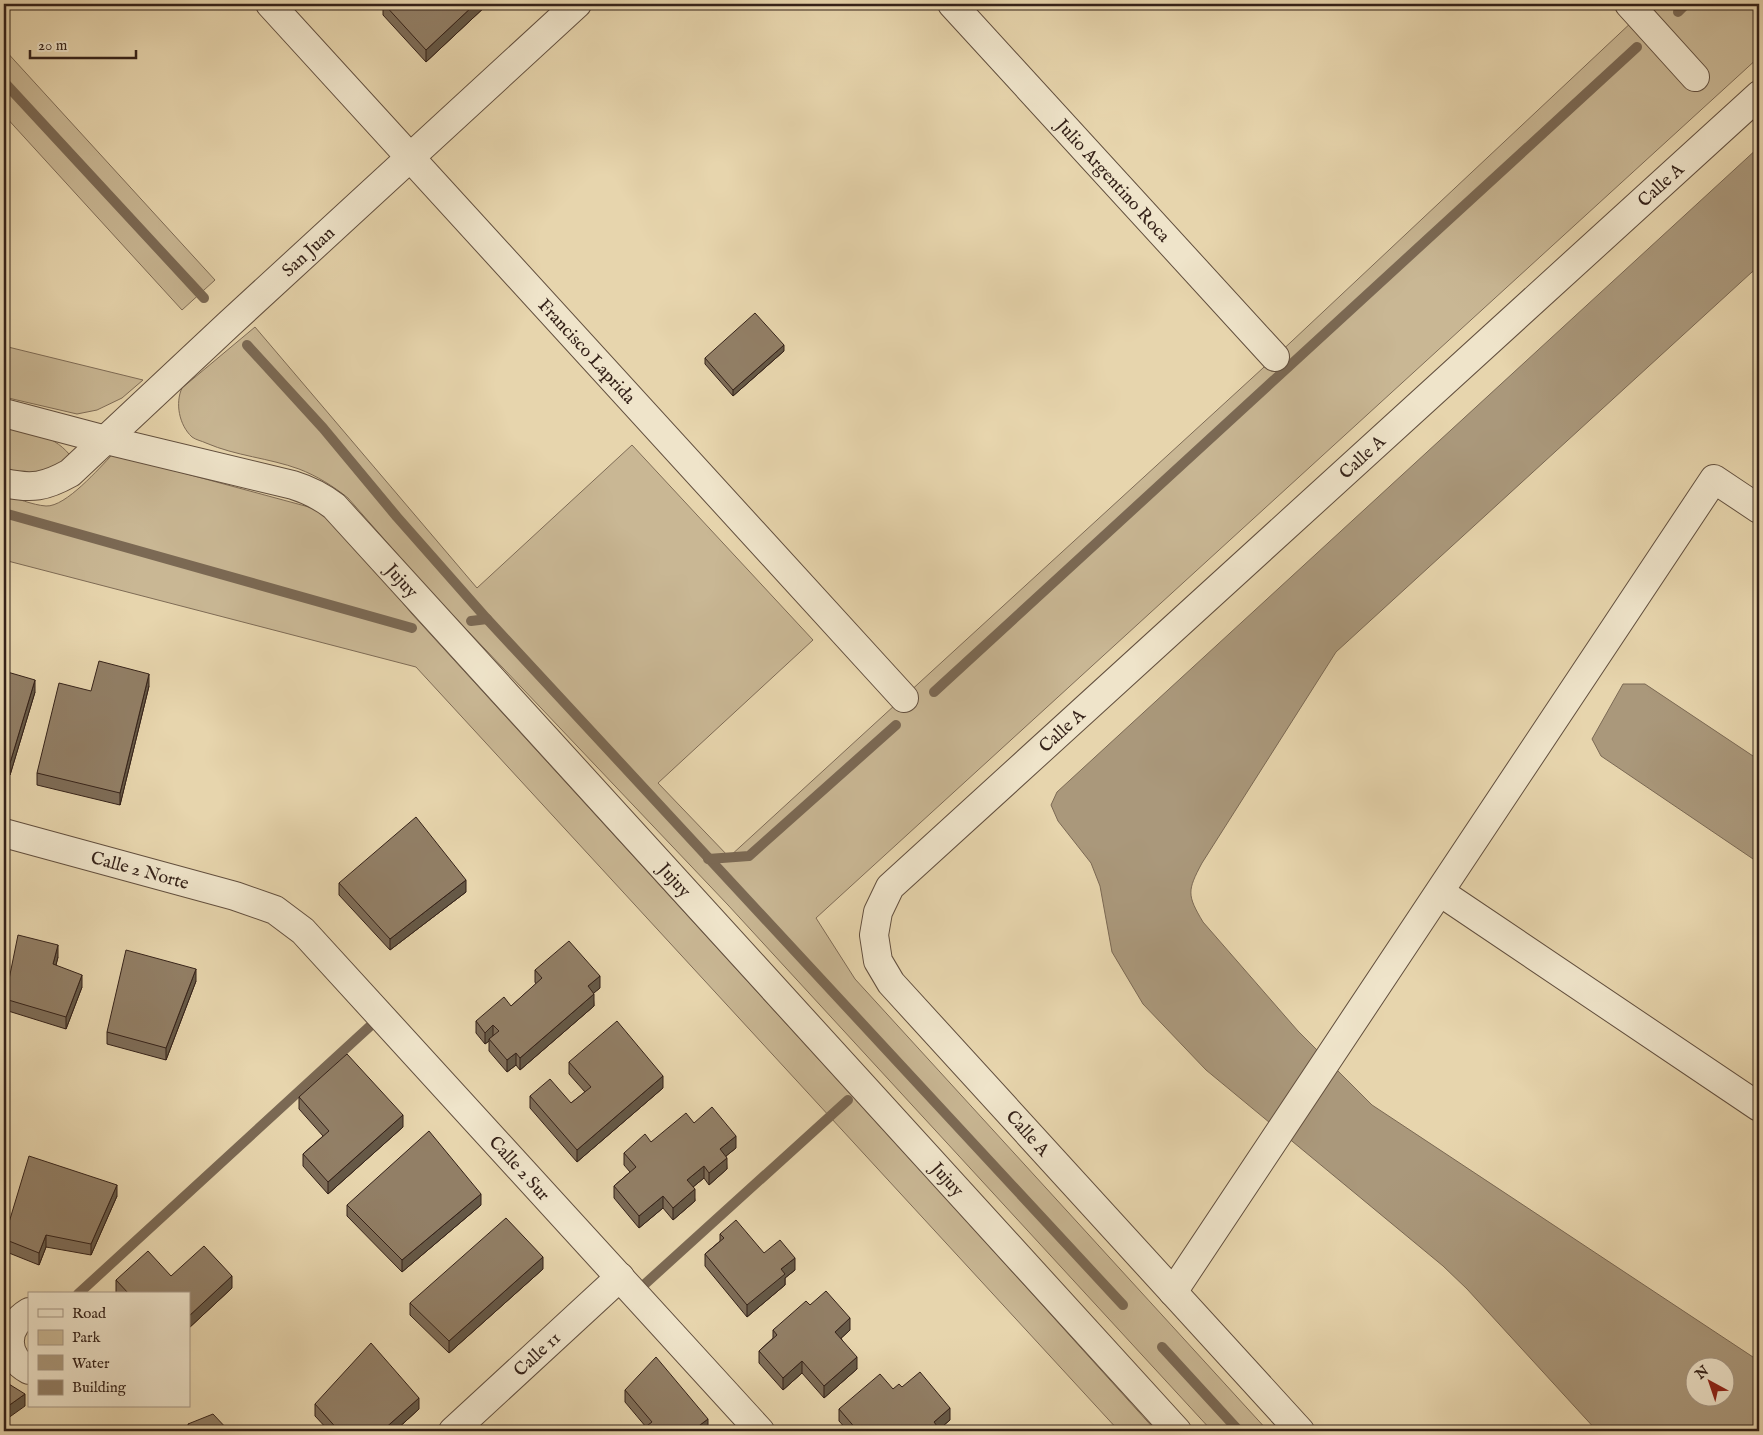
<svg xmlns="http://www.w3.org/2000/svg" width="1763" height="1435" font-family="'IM FELL English',serif">
	<style>
		.green { fill: #c9b794; stroke: #7f6c56 }
		.water { fill: #aa987b; stroke: #7b6954; fill-rule: evenodd }
		.lines { fill: none; stroke-linecap: round; stroke-linejoin: round }
		.stream { stroke: #7b6954; stroke-width: 10 }
		.minor-casing { stroke: #624f3e; stroke-width: 30 }
		.minor { stroke: #efe4ca; stroke-width: 28 }
		.wall { fill: #7e6d58; stroke: #352219 }
		.shaded-wall { fill: #665947; stroke: #352219 }
		.building { fill: #927f66; stroke: #352219 }
		.labels { text-anchor: middle; stroke-width: 4; stroke-linejoin: round; paint-order: stroke }
		.street-label { font-size: 18px; fill: #352219; stroke: #efe4ca }
	</style>
	<rect width="100%" height="100%" fill="#e7d5ad"/>
	<filter id="stains"><feTurbulence type="fractalNoise" baseFrequency=".004" numOctaves="4"/><feColorMatrix values="0 0 0 0 .2 0 0 0 0 .09 0 0 0 0 .02 0 0 0 .5 -.17"/></filter>
	<radialGradient id="worn" r=".72"><stop offset=".6" stop-color="#630" stop-opacity="0"/><stop offset="1" stop-color="#630" stop-opacity=".3"/></radialGradient>
	<g class="green">
		<path d="M1651,4H1759V57L816,918L855,979L1268,1431H1212L728,905L428,589L348,498C333,486 317,476 299,469C269,458 236,456 206,443C202,441 196,440 192,437C179,425 175,403 182,388L255,327L477,588L632,445L813,640L658,783L729,857L1275,357Z"/>
		<path d="M4,49L215,280L182,310L4,115Z"/>
		<path d="M4,346L143,380L122,398L97,410L77,414L4,397Z"/>
		<path d="M4,425C27,431 52,434 69,454V462L44,475L4,474Z"/>
		<path d="M113,454L320,510L332,517L412,614L970,1225L1156,1431H1119L416,667L4,560V495C17,498 32,505 46,506C66,507 99,468 113,454Z"/>
	</g>
	<g class="water">
		<path d="M1759,147V269L1752,272L1336,652L1202,863C1187,891 1187,895 1203,922L1298,1031L1372,1105L1759,1361V1431H1597L1467,1289L1443,1266L1206,1070L1143,1004L1112,952L1100,886L1091,863L1058,821L1051,805L1057,792ZM1696,1368H1726V1398H1696Z"/>
		<path d="M1623,684H1645L1759,760V863L1601,756L1592,739Z"/>
	</g>
	<g class="lines">
		<g class="stream">
			<path d="M1678,12L1686,4"/>
			<path d="M4,82L204,298"/>
			<path d="M247,345L323,428L397,517L487,619L1123,1305"/>
			<path d="M4,513L412,628"/>
			<path d="M471,621L487,619"/>
			<path d="M934,692L1637,47"/>
			<path d="M708,859L749,856L896,725"/>
			<path d="M635,1293L848,1100"/>
			<path d="M78,1294L380,1017"/>
			<path d="M1162,1347L1239,1431"/>
		</g>
		<g class="minor-casing">
			<g id="minor">
				<path id="s1" d="M270,4L904,698"/>
				<path id="s2" d="M952,4L1275,357"/>
				<path d="M1629,4L1695,77"/>
				<path id="s3" d="M4,413L106,440L293,485C309,490 321,496 334,506L1177,1431"/>
				<path id="s4" d="M4,483C32,489 45,487 70,473L228,325L577,4"/>
				<path id="s5" d="M4,833L235,896L275,910L303,931L760,1431"/>
				<path d="M1440,892L1759,1107"/>
				<path d="M1173,1292L1714,479L1759,509"/>
				<path d="M29,1312C4,1327 3,1356 29,1370"/>
				<path id="s6" d="M453,1431L620,1277"/>
				<path id="s7" d="M1300,1431L891,983L878,961L874,935L878,912L890,887L1759,95"/>
			</g>
		</g>
		<use href="#minor" class="minor"/>
	</g>
	<g class="wall">
		<path d="M383,4H488L426,62L383,15Z"/>
		<path d="M784,351L733,396L705,364V358Z"/>
		<path d="M4,671L35,692L10,775L4,773Z"/>
		<path d="M149,686L120,805L37,785V773Z"/>
		<path d="M339,883L466,892L390,950L339,895Z"/>
		<path d="M58,957L56,965L82,987L66,1029L5,1010V999Z"/>
		<path d="M535,970L600,988L593,993L594,1006L520,1070L516,1065L507,1072L489,1051V1041L485,1044L476,1033V1021L511,1006L536,984L535,982Z"/>
		<path d="M196,981L166,1060L107,1044V1032Z"/>
		<path d="M569,1062L663,1088L577,1162L530,1108V1096L571,1103L585,1092L569,1074Z"/>
		<path d="M299,1097L403,1127L328,1194L303,1166V1154L323,1136L299,1109Z"/>
		<path d="M694,1123L736,1148L726,1156L727,1169L709,1185L704,1178L693,1187L695,1201L673,1220L663,1208L639,1228L614,1198V1186L630,1172L624,1165V1153L651,1142Z"/>
		<path d="M117,1196L91,1255L46,1247L39,1265L4,1251V1239Z"/>
		<path d="M347,1205H481L402,1272L347,1216Z"/>
		<path d="M720,1234L795,1270L785,1278V1285L747,1317L705,1266V1254L720,1241Z"/>
		<path d="M543,1269L449,1353L410,1315V1303Z"/>
		<path d="M171,1276L232,1288L189,1328V1294H118L116,1292V1280Z"/>
		<path d="M810,1305L850,1330L841,1338L857,1369L824,1398L802,1373L783,1390L759,1363V1351L773,1338V1330Z"/>
		<path d="M902,1387L950,1420L937,1431H848L839,1421V1409L893,1389Z"/>
		<path d="M625,1390L708,1431L646,1427L625,1402Z"/>
		<path d="M315,1404L419,1409L395,1431H329L315,1416Z"/>
		<path d="M188,1424L229,1431H188Z"/>
	</g>
	<g class="shaded-wall">
		<path d="M475,4H488L426,62V50Z"/>
		<path d="M8,289V301L4,305V293Z"/>
		<path d="M784,345V351L733,396V390Z"/>
		<path d="M149,674V686L120,805V793Z"/>
		<path d="M35,680V692L10,775V763Z"/>
		<path d="M466,880V892L390,950V939Z"/>
		<path d="M58,945V957L53,976V964Z"/>
		<path d="M196,969V981L166,1060V1048Z"/>
		<path d="M82,975V987L66,1029V1017Z"/>
		<path d="M600,976V988L588,998V986Z"/>
		<path d="M594,994V1006L520,1070V1058Z"/>
		<path d="M493,1025V1037L489,1039V1041L485,1044V1033Z"/>
		<path d="M516,1053V1065L507,1072V1060Z"/>
		<path d="M663,1076V1088L577,1162V1150Z"/>
		<path d="M403,1115V1127L328,1194V1182Z"/>
		<path d="M736,1136V1148L720,1161V1149Z"/>
		<path d="M727,1158V1169L709,1185V1173Z"/>
		<path d="M704,1166V1178L687,1192V1180Z"/>
		<path d="M117,1185V1196L91,1255V1244Z"/>
		<path d="M695,1189V1201L673,1220V1208Z"/>
		<path d="M481,1194V1205L402,1272V1260Z"/>
		<path d="M663,1196V1208L639,1228V1216Z"/>
		<path d="M46,1235V1247L39,1265V1253Z"/>
		<path d="M543,1257V1269L449,1353V1341Z"/>
		<path d="M795,1258V1270L785,1278V1285L747,1317V1305L781,1269Z"/>
		<path d="M232,1276V1288L189,1328V1316Z"/>
		<path d="M850,1318V1330L835,1344V1332Z"/>
		<path d="M857,1357V1369L824,1398V1386Z"/>
		<path d="M802,1361V1373L783,1390V1378Z"/>
		<path d="M25,1394V1406L4,1421V1409Z"/>
		<path d="M419,1398V1409L395,1431H382Z"/>
		<path d="M950,1408V1420L937,1431H931L934,1422Z"/>
		<path d="M708,1419V1431H692Z"/>
	</g>
	<g class="building">
		<path d="M384,4H475L426,50Z"/>
		<path d="M4,284L8,289L4,293Z"/>
		<path d="M755,313L784,345L733,390L705,358Z"/>
		<path d="M99,661L149,674L120,793L37,773L59,683L91,691Z"/>
		<path d="M4,671L35,680L10,763L4,761Z"/>
		<path d="M416,817L466,880L390,939L339,883Z"/>
		<path d="M18,935L58,945L53,964L82,975L66,1017L5,999Z"/>
		<path d="M569,941L600,976L588,986L594,994L520,1058L516,1053L507,1060L489,1039L499,1031L493,1025L485,1033L476,1021L504,997L511,1006L542,978L535,970Z"/>
		<path d="M126,950L196,969L166,1048L107,1032Z"/>
		<path d="M617,1021L663,1076L577,1150L530,1096L550,1079L571,1103L591,1087L569,1062Z"/>
		<path d="M347,1054L403,1115L328,1182L303,1154L329,1131L299,1097Z"/>
		<path d="M712,1107L736,1136L720,1149L727,1158L709,1173L704,1166L687,1180L695,1189L673,1208L663,1196L639,1216L614,1186L636,1167L624,1153L645,1134L651,1142L686,1113L694,1123Z"/>
		<path d="M429,1131L481,1194L402,1260L347,1205Z"/>
		<path d="M29,1156L117,1185L91,1244L46,1235L39,1253L4,1239Z"/>
		<path d="M506,1218L543,1257L449,1341L410,1303Z"/>
		<path d="M736,1220L764,1253L780,1240L795,1258L781,1269L785,1274L747,1305L705,1254L724,1238L720,1234Z"/>
		<path d="M204,1246L232,1276L189,1316V1294H129L116,1280L148,1251L171,1276Z"/>
		<path d="M826,1291L850,1318L835,1332L857,1357L824,1386L802,1361L783,1378L759,1351L777,1335L773,1330L806,1301L810,1305Z"/>
		<path d="M371,1343L419,1398L382,1431H339L315,1404Z"/>
		<path d="M656,1357L708,1419L692,1431H640L652,1422L625,1390Z"/>
		<path d="M920,1372L950,1408L934,1422L937,1426L931,1431H855L857,1430L839,1409L880,1374L893,1389L899,1384L902,1387Z"/>
		<path d="M4,1381L25,1394L4,1409Z"/>
		<path d="M213,1414L229,1431H194L188,1424Z"/>
	</g>
	<g class="labels">
		<g class="street-label">
			<text dy="6" stroke="none"><textPath href="#s2" startOffset="239">Julio Argentino Roca</textPath></text>
			<text dy="6" stroke="none"><textPath href="#s7" startOffset="1752">Calle A</textPath></text>
			<text dy="6" stroke="none"><textPath href="#s4" startOffset="394">San Juan</textPath></text>
			<text dy="6" stroke="none"><textPath href="#s1" startOffset="470">Francisco Laprida</textPath></text>
			<text dy="6" stroke="none"><textPath href="#s7" startOffset="1348">Calle A</textPath></text>
			<text dy="6" stroke="none"><textPath href="#s3" startOffset="445">Jujuy</textPath></text>
			<text dy="6" stroke="none"><textPath href="#s7" startOffset="942">Calle A</textPath></text>
			<text dy="6" stroke="none"><textPath href="#s5" startOffset="141">Calle 2 Norte</textPath></text>
			<text dy="6" stroke="none"><textPath href="#s3" startOffset="850">Jujuy</textPath></text>
			<text transform="translate(1028 1133) rotate(48)" y="6">Calle A</text>
			<text dy="6" stroke="none"><textPath href="#s5" startOffset="638">Calle 2 Sur</textPath></text>
			<text dy="6" stroke="none"><textPath href="#s3" startOffset="1255">Jujuy</textPath></text>
			<text dy="6" stroke="none"><textPath href="#s6" startOffset="114">Calle 11</textPath></text>
		</g>
	</g>
	<rect width="1763" height="1435" fill="none" stroke="#e7d5ad" stroke-width="20"/>
	<rect x="5" y="5" width="1753" height="1425" fill="none" stroke="#352219" stroke-width="2.5"/>
	<rect x="10" y="10" width="1743" height="1415" fill="none" stroke="#352219"/>
	<rect x="28" y="1292" width="162" height="115" fill="#efe4ca" stroke="#a59683"/>
	<rect x="38" y="1309" width="25" height="8" fill="#efe4ca" stroke="#a59683"/>
	<text x="72" y="1318" font-size="15" fill="#352219">Road</text>
	<rect x="38" y="1330" width="25" height="15" fill="#c9b794" stroke="#a59683"/>
	<text x="72" y="1342" font-size="15" fill="#352219">Park</text>
	<rect x="38" y="1355" width="25" height="15" fill="#aa987b" stroke="#a59683"/>
	<text x="72" y="1368" font-size="15" fill="#352219">Water</text>
	<rect x="38" y="1380" width="25" height="15" fill="#927f66" stroke="#a59683"/>
	<text x="72" y="1392" font-size="15" fill="#352219">Building</text>
	<g transform="translate(1710 1382) rotate(320)"><circle r="24" fill="#efe4ca" stroke="#a59683"/>
	<path d="M0-4L9 19L0 12L-9 19Z" fill="#8f2418"/>
	<text y="-8" font-size="14" font-weight="bold" text-anchor="middle" fill="#352219">N</text>
	</g>
	<path d="M30 50v8h106v-8" fill="none" stroke="#352219" stroke-width="2.5"/>
	<text x="38" y="50" font-size="15" fill="#352219" stroke="#efe4ca" stroke-width="4" paint-order="stroke">20 m</text>
	<rect width="100%" height="100%" filter="url(#stains)"/>
	<rect width="100%" height="100%" fill="url(#worn)"/>
</svg>
